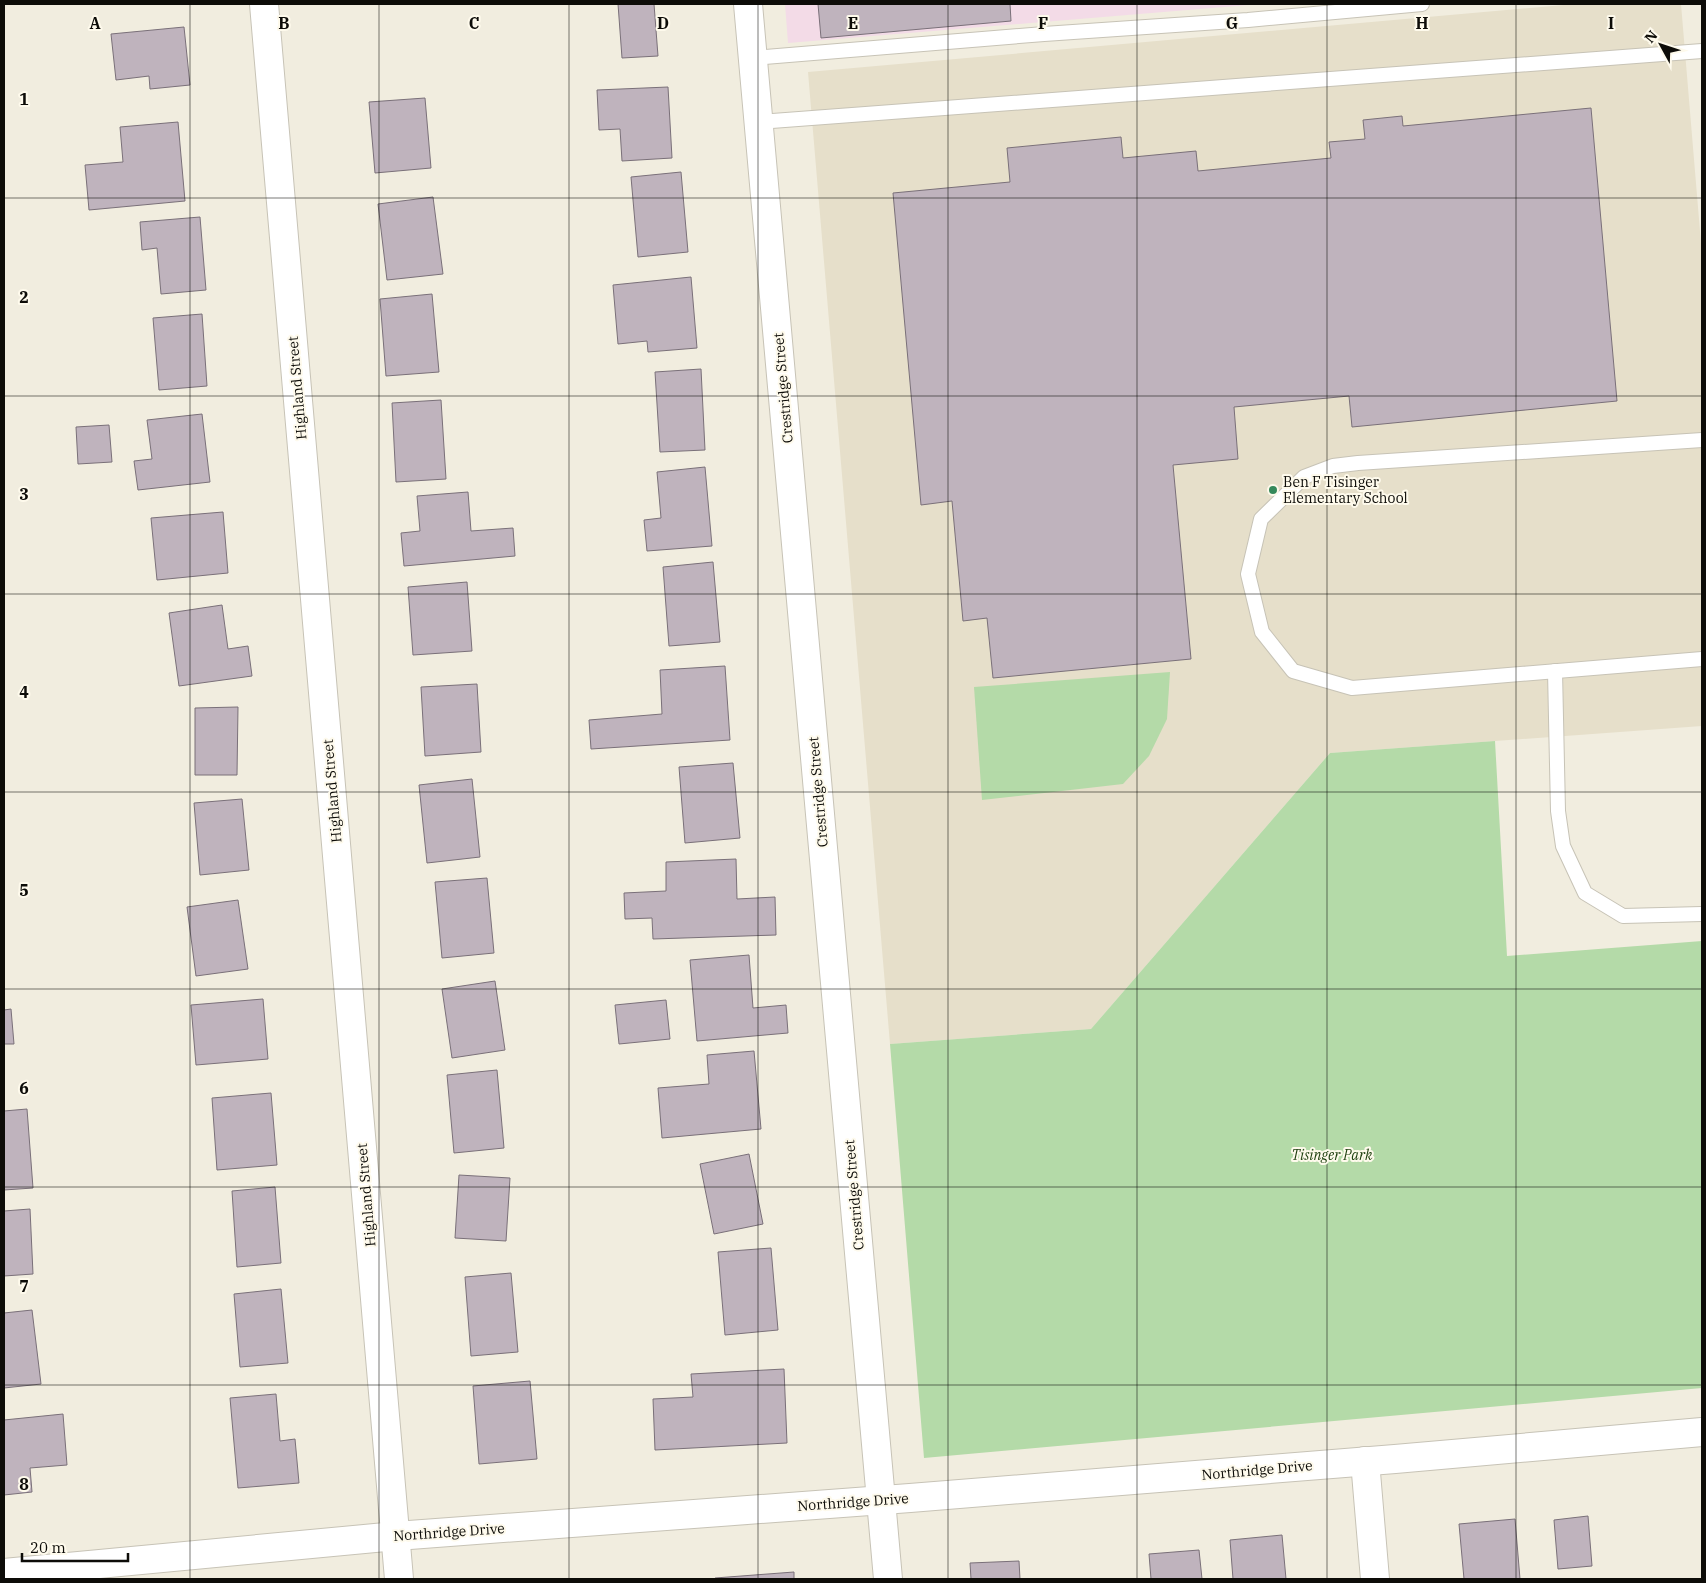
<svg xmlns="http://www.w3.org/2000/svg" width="1706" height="1583" font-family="'IBM Plex Serif',serif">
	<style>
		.commercial { fill: #f3dbe7 }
		.built { fill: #e6dfca }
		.green { fill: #b4daa8 }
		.building { fill: #bfb3bd; stroke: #7a7079 }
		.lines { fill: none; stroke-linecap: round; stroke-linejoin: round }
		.service-casing { stroke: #c7c3b6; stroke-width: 16 }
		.minor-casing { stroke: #c7c3b6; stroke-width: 30 }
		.service { stroke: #fff; stroke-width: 14 }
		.minor { stroke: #fff; stroke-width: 28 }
		.grid { fill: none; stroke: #0d0c08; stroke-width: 1; stroke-opacity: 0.55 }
		.poi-dot { fill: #35895b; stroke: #fefaec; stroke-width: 2 }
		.labels { text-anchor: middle; stroke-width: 4; stroke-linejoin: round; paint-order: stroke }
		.street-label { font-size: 14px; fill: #0d0c08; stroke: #fefaec }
		.poi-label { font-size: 14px; fill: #0d0c08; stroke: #fefaec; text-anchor: start }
		.park-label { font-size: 14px; font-style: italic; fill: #1c3e0d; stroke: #fefaec }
		.grid-label { font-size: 16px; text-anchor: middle; font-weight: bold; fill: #0d0c08; stroke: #fefaec; stroke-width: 4; stroke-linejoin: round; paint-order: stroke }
	</style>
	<rect width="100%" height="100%" fill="#f1eddf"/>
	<path class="commercial" d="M785,4H1260L788,43Z"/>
	<path class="built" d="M1575,4H1681L1702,255V726L1330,753L1091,1029L890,1044L808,72Z"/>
	<g class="green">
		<path d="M1170,672L1167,719L1149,756L1123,784L982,800L974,687Z"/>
		<path d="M1495,741L1507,956L1702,941V1388L924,1458L890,1044L1091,1029L1330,753Z"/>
	</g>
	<g class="building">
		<path d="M618,4H654L658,56L622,58Z"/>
		<path d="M818,4H1010L1011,21L821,38Z"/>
		<path d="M184,27L190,85L150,89L149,76L116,80L111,34Z"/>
		<path d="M668,87L672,158L622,161L620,129L599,130L597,90Z"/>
		<path d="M425,98L431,168L375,173L369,102Z"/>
		<path d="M1591,108L1617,401L1352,427L1349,396L1234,407L1238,459L1173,465L1191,659L993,678L987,618L963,621L952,501L921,505L893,193L1010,182L1007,148L1121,137L1123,158L1196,151L1198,171L1331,158L1329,142L1365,139L1363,120L1402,116L1403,126Z"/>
		<path d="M178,122L185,201L89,210L85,165L123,162L120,127Z"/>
		<path d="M681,172L688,252L638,257L631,177Z"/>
		<path d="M433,197L443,274L387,280L378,204Z"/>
		<path d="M200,217L206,290L161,294L157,248L142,250L140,222Z"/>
		<path d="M691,277L697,348L648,352L647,341L618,344L613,285Z"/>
		<path d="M432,294L439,372L386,376L380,299Z"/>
		<path d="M202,314L207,386L159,390L153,318Z"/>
		<path d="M701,369L705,450L660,452L655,372Z"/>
		<path d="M441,400L446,479L396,482L392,403Z"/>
		<path d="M202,414L210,482L138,490L134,461L152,459L147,420Z"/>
		<path d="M109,425L112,462L78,464L76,427Z"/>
		<path d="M705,467L712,546L647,551L644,520L661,518L657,472Z"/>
		<path d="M468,492L471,531L513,528L515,556L404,566L401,533L420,531L417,496Z"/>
		<path d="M223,512L228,573L157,580L151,518Z"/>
		<path d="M713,562L720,642L669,646L663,567Z"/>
		<path d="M467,582L472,651L413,655L408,587Z"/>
		<path d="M222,605L228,649L248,646L252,676L179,686L169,613Z"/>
		<path d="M725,666L730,740L591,749L589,720L662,714L660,670Z"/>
		<path d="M477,684L481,752L425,756L421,687Z"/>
		<path d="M238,707L237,775H195V708Z"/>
		<path d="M733,763L740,838L685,843L679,767Z"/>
		<path d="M472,779L480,857L427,863L419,785Z"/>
		<path d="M242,799L249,870L200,875L194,803Z"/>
		<path d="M736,859L737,899L775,897L776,935L653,939L652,918L625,919L624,893L666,891V862Z"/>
		<path d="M487,878L494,953L442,958L435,882Z"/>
		<path d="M238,900L248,969L196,976L187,907Z"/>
		<path d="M749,955L753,1008L786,1005L788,1033L697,1041L690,960Z"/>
		<path d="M495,981L505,1050L452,1058L442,989Z"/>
		<path d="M263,999L268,1059L196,1065L191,1005Z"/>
		<path d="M666,1000L670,1039L619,1044L615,1005Z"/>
		<path d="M11,1009L14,1044H4V1010Z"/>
		<path d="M754,1051L761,1129L662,1138L658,1088L709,1084L707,1055Z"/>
		<path d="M497,1070L504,1148L454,1153L447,1075Z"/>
		<path d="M271,1093L277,1165L217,1170L212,1098Z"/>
		<path d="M27,1109L33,1188L4,1190V1111Z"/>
		<path d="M749,1154L763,1224L714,1234L700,1164Z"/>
		<path d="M459,1175L510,1178L506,1241L455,1238Z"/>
		<path d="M275,1187L281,1263L237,1267L232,1191Z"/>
		<path d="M30,1209L33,1274L4,1276V1211Z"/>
		<path d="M771,1248L778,1330L725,1335L718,1252Z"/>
		<path d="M511,1273L518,1352L471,1356L465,1277Z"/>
		<path d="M281,1289L288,1363L240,1367L234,1294Z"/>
		<path d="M32,1310L41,1384L4,1388V1313Z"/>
		<path d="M784,1369L787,1443L655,1450L653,1399L693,1397L691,1374Z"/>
		<path d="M530,1381L537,1459L479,1464L473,1386Z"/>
		<path d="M276,1394L280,1441L295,1439L299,1483L238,1488L230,1398Z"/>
		<path d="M63,1414L67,1465L30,1468L32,1492L4,1495V1420Z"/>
		<path d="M1588,1516L1592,1566L1558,1569L1554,1520Z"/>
		<path d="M1515,1519L1520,1579H1464L1459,1524Z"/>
		<path d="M1282,1535L1286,1579H1233L1230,1540Z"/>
		<path d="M1199,1550L1202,1579H1151L1149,1554Z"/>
		<path d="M1019,1561L1020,1579H971L970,1563Z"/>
		<path d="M794,1572V1579H715V1578Z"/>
	</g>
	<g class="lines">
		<g class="service-casing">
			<g id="service">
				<path d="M753,58L1044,34L1248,20L1422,4"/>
				<path d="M759,122L1702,51"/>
				<path d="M1702,440L1358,463L1333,466L1304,477L1261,519L1248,574L1262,632L1293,671L1352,688L1702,659"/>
				<path d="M1555,671L1558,811L1563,846L1585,893L1623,916L1702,914"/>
			</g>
		</g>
		<g class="minor-casing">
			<g id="minor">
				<path d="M264,4L399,1579"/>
				<path d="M748,4L888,1579"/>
				<path d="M1365,1461L1375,1579"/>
				<path d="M4,1573L396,1536L910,1498L1395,1459L1702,1432"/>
			</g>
		</g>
		<use href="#service" class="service"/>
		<use href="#minor" class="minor"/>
	</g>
	<path class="grid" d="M190,4V1579M379,4V1579M569,4V1579M758,4V1579M948,4V1579M1137,4V1579M1327,4V1579M1516,4V1579M4,198H1702M4,396H1702M4,594H1702M4,792H1702M4,989H1702M4,1187H1702M4,1385H1702"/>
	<circle class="poi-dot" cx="1273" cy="490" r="5"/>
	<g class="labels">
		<g class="street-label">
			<text transform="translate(297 388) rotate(-95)" y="5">Highland Street</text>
			<text transform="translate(783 388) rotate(-95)" y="5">Crestridge Street</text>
			<text transform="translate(332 791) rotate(-95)" y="5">Highland Street</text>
			<text transform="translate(818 792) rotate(-95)" y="5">Crestridge Street</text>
			<text transform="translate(366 1195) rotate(-95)" y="5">Highland Street</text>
			<text transform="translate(854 1195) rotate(-95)" y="5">Crestridge Street</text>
			<text transform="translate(1257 1470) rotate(-5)" y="5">Northridge Drive</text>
			<text transform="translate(853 1502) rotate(-4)" y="5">Northridge Drive</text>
			<text transform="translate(449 1532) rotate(-4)" y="5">Northridge Drive</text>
		</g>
		<g class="poi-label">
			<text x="1283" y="487">Ben F Tisinger<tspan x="1283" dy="16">Elementary School</tspan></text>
		</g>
		<g class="park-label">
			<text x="1332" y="1160">Tisinger Park</text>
		</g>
	</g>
	<g class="grid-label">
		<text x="95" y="29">A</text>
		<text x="284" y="29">B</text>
		<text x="474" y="29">C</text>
		<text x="663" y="29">D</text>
		<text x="853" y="29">E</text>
		<text x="1043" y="29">F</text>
		<text x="1232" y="29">G</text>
		<text x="1422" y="29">H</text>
		<text x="1611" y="29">I</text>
		<text x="24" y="105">1</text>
		<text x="24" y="303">2</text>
		<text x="24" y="500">3</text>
		<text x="24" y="698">4</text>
		<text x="24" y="896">5</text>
		<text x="24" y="1094">6</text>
		<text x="24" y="1292">7</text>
		<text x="24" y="1490">8</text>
	</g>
	<rect width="1706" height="1583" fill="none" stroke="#0d0c08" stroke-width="10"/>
	<g transform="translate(1661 45) rotate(310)" stroke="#fefaec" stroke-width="4" paint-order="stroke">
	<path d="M0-4L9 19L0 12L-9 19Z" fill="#0d0c08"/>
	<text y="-8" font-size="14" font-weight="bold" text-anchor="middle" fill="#0d0c08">N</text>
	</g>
	<path d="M22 1553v8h106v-8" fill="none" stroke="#0d0c08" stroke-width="2.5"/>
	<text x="30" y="1553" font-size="15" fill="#0d0c08" stroke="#fefaec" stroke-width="4" paint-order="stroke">20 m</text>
</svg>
